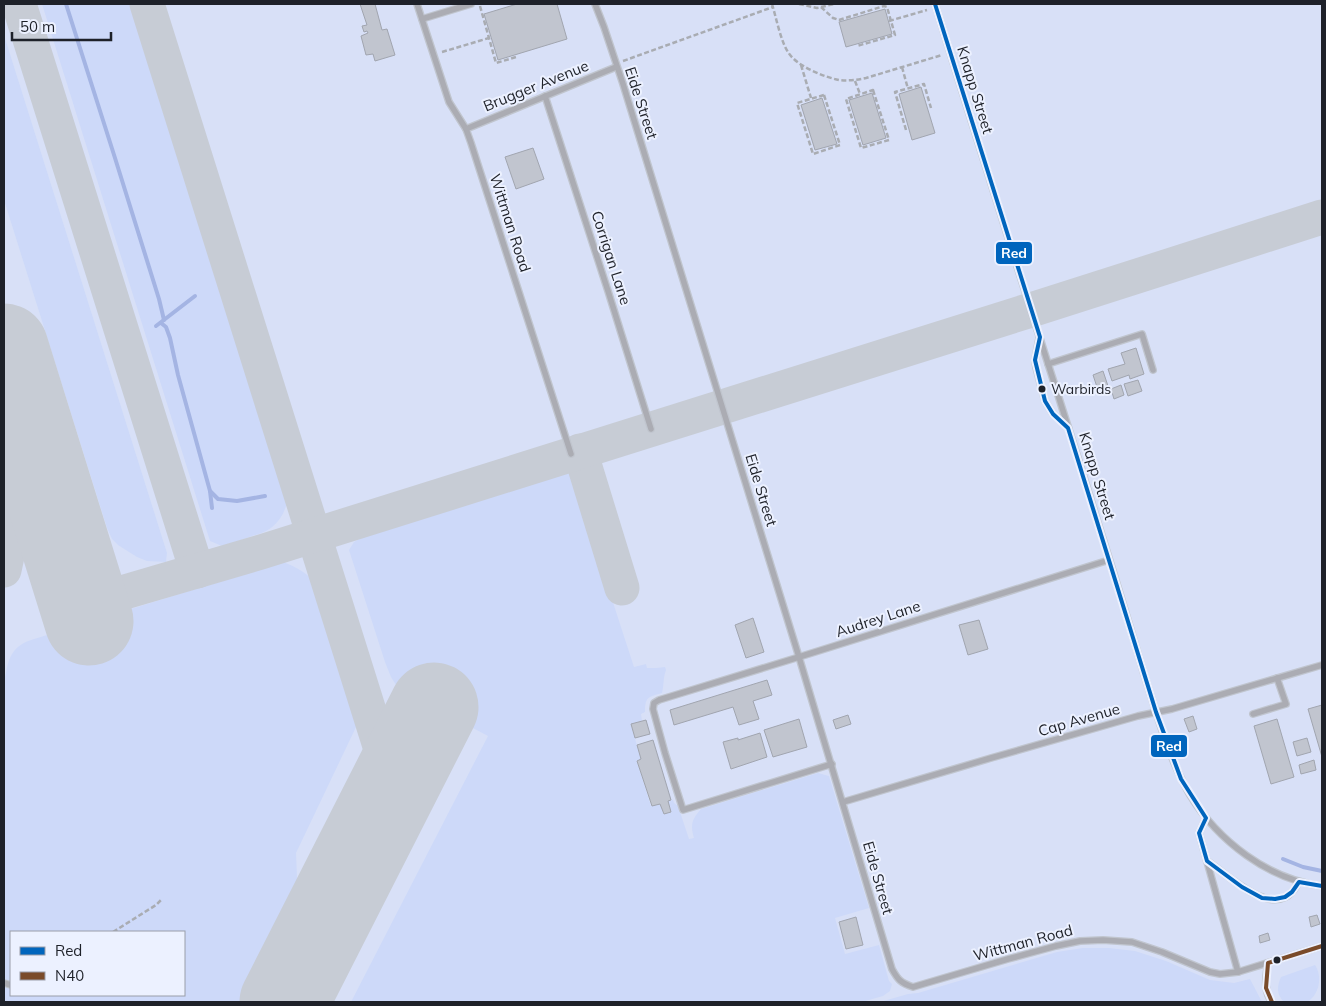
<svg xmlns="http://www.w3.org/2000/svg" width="1326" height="1006" font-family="Mulish,sans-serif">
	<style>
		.built { fill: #d8e0f7; fill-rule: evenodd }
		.green { fill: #cdd9f9 }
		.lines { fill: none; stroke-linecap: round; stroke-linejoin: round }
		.stream { stroke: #a4b4e3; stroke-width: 4 }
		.taxiway { stroke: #c7ccd5; stroke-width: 35 }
		.runway { stroke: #c7ccd5; stroke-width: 89 }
		.building { fill: #c1c5cf; stroke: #a1a5af }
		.lane-casing { stroke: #c0c5ce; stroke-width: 8 }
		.path { stroke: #a9acb2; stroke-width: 2.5; stroke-dasharray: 5 2.5; stroke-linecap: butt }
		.lane { stroke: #abacb3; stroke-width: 5.5 }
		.bus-1-casing { stroke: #ecf1ff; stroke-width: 8 }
		.bus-2-casing { stroke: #ecf1ff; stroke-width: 8 }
		.bus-1 { stroke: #0065bd; stroke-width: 4 }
		.bus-2 { stroke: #7a4b2a; stroke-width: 4 }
		.bus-dot { fill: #1e2129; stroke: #ecf1ff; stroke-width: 2 }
		.labels { text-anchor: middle; stroke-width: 4; stroke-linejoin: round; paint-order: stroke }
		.bus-label { font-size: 14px; fill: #1e2129; stroke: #ecf1ff; text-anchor: start }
		.street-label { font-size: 15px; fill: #1e2129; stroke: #ecf1ff }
		.line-badge { stroke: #ecf1ff; stroke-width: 2 }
		.badge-label { font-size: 14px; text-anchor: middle; font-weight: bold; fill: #fff }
	</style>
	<rect width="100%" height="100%" fill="#e2e8f4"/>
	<path class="built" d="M4,4H1322V1002H4ZM11,932H184V995H11Z"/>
	<g class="green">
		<path d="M42,4H136L287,484C291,501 283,522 266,531C262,533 256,535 252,536C242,540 232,543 222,546L210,541Z"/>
		<path d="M4,35L167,553L166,562L147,561L137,557L118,545L112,539L107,528L4,200Z"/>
		<path d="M569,467L634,667L646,664L647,668H656L665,667L666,670C663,678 664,685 662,693C649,697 645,696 645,712L641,714L642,721L631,725L641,759L637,761L651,806L660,804L664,814L671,812L668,801L673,800L674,803L678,806L689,839L694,838C690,825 692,819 701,809L818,773L829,776L869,908L835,918L845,954L879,945L889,981L892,984L890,991L883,996L862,1002H351L488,736L401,690L396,685L391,677L385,662L349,550L354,542L363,537L401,521Z"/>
		<path d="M283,562C297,567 309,574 318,586L356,703L358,715L357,725L296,853L298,904L249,1002H4V986L11,987V995H184V932H11V982L4,980V684C8,663 8,648 31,640Z"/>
		<path d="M1083,948H1109L1135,951L1166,961L1210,980L1234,983L1250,979L1262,1002H880L908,994L918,993L1057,952Z"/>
		<path d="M1315,965C1323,977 1319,995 1307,1002H1284C1276,994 1277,986 1281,977Z"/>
	</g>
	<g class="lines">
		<g class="stream">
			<path d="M66,4L115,158L159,299L164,320"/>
			<path d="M161,323L166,327L170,338L178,375L210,491L218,499L237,501L265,496"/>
			<path d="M156,326L195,296"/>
			<path d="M210,491L212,508"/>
			<path d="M1283,859L1303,867L1322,871"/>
		</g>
		<g class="taxiway">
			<path d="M19,4L197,571"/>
			<path d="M147,4L380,746L389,782L387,793L381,811"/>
			<path d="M580,451L622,588"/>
			<path d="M4,570L13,528L37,455"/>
			<path d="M84,604L261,552L1031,310L1322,217"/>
		</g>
		<g class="runway">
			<path d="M4,348L89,621"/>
			<path d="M284,1002L434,707"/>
		</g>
	</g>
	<g class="building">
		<path d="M360,4H375L382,30L387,29L395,55L375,61L373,54L366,55L361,36L368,33L367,31L364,32L362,26L367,25Z"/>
		<path d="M517,4H557L567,39L498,60L484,14Z"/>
		<path d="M885,9L892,34L846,47L839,22Z"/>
		<path d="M921,87L935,133L912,140L899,94Z"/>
		<path d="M872,93L886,138L863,145L849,100Z"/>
		<path d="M822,98L837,144L815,150L801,105Z"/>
		<path d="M533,148L544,179L516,189L505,157Z"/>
		<path d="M1136,348L1144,374L1130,379L1129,375L1112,381L1108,369L1125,364L1121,353Z"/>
		<path d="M1103,371L1108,386L1098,390L1093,375Z"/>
		<path d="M1138,380L1142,391L1128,396L1124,384Z"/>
		<path d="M1121,385L1124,395L1114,399L1111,389Z"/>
		<path d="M753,618L764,652L746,658L735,625Z"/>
		<path d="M979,620L988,649L968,655L959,625Z"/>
		<path d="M767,680L772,695L753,701L759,719L739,725L733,707L674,725L670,710Z"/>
		<path d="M1322,705V757L1308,709Z"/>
		<path d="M848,715L851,724L836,729L833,720Z"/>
		<path d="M1193,716L1197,729L1189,732L1184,719Z"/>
		<path d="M799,719L807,747L773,757L764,730Z"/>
		<path d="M1277,719L1294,777L1271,784L1254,726Z"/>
		<path d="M646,720L650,734L635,738L631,724Z"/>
		<path d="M760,733L767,757L731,769L723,742L738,738V740Z"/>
		<path d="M1307,738L1311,752L1297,756L1293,742Z"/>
		<path d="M653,740L671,800L668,801L671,812L664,814L660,804L652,806L637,761L641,759L637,745Z"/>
		<path d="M1314,760L1316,770L1301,774L1299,765Z"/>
		<path d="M1317,915L1320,924L1311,927L1309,917Z"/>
		<path d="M856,917L863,945L846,949L839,922Z"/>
		<path d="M1268,933L1270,940L1260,943L1259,936Z"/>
	</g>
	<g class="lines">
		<g class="lane-casing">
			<g id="lane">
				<path d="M417,4L449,102L466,129L471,143L571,454"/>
				<path d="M595,4L604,27L623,84L799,657L892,969C898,980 901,983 913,987L1008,959L1056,946L1080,941L1103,940L1132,942L1162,952L1210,972L1220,974L1238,972L1322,946"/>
				<path d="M935,4C967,106 998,208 1031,310C1053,380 1076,450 1097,520C1113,571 1129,623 1144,674C1157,714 1169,759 1190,795C1218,841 1269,880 1322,886"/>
				<path d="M422,19L471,4"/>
				<path d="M545,96L608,291L651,429"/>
				<path d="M466,129L616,67"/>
				<path d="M1039,339L1035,360L1036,367L1045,401L1053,414L1068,427"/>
				<path d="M1048,364L1142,334L1153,370"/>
				<path d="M1253,714L1286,704L1277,678"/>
				<path d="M832,764L683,810L665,753L653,709L654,703L659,700L799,657L1109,560"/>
				<path d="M843,802L991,758L1138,716L1172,709L1322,665"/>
				<path d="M1206,818L1199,833L1238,972"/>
				<path d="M1207,861C1226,873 1269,917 1292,892C1295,889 1297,885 1299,882"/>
				<path d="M1268,963C1266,977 1263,990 1272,1002"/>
				<path d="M4,983L11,985"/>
			</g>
		</g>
		<g class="path">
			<path d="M772,4C776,17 781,42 788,52C796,66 824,77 839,80C848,81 857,80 866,78L942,55"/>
			<path d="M799,4L817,8L834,4"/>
			<path d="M480,6L496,63L516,57"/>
			<path d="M821,7L833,18L839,20L884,6L887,7L895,35L857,46"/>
			<path d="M889,21L927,10"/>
			<path d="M442,52L489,38"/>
			<path d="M623,61L773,7"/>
			<path d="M801,65L811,98"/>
			<path d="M902,67L908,89"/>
			<path d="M855,81L860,94"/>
			<path d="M873,90L889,140L861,148L846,99Z"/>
			<path d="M824,95L840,145L813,154L797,103Z"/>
			<path d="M906,130L895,92L924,84L931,108"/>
			<path d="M113,932L156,905L161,900"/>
		</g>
		<use href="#lane" class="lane"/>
		<g class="bus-1-casing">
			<path id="bus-1" d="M935,4L1040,337L1035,360L1045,401L1053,414L1068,428L1156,712L1181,779L1206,818L1199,833L1207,861L1242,887L1262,898L1275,899L1285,897L1292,892L1299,882L1322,886"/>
		</g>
		<g class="bus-2-casing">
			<path id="bus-2" d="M1272,1002L1266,988L1268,963L1322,946"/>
		</g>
		<use href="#bus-1" class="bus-1"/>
		<use href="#bus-2" class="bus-2"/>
	</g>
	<g class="bus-dot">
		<circle cx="1042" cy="389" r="4.5"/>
		<circle cx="1277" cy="960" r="4.5"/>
	</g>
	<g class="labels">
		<g class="bus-label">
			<text x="1051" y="394">Warbirds</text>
		</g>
		<g class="street-label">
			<text transform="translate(536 86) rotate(-22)" y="5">Brugger Avenue</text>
			<text transform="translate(975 90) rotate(73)" y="5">Knapp Street</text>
			<text transform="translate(641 103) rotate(72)" y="5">Eide Street</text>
			<text transform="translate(510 223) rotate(72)" y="5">Wittman Road</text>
			<text transform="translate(611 258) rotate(72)" y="5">Corrigan Lane</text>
			<text transform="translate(1097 476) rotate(73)" y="5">Knapp Street</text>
			<text transform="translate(761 490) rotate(73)" y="5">Eide Street</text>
			<text transform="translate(878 619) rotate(-18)" y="5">Audrey Lane</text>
			<text transform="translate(1079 720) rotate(-16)" y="5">Cap Avenue</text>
			<text transform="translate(878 878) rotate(74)" y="5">Eide Street</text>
			<text transform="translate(1023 943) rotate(-15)" y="5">Wittman Road</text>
		</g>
	</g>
	<g class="line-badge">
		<rect x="995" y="241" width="38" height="24" rx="5" fill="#0065bd"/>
		<rect x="1150" y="734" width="38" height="24" rx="5" fill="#0065bd"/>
	</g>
	<g class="badge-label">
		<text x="1014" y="258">Red</text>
		<text x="1169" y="751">Red</text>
	</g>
	<rect width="1326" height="1006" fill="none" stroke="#1e2129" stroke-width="10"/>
	<rect x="10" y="931" width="175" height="65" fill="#ecf1ff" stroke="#9a9ea9"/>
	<rect x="20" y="947" width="25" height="8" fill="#0065bd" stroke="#9a9ea9"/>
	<text x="55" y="956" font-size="15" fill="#1e2129">Red</text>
	<rect x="20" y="972" width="25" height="8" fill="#7a4b2a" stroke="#9a9ea9"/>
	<text x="55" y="981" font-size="15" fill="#1e2129">N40</text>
	<path d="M12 32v8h99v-8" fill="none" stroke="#1e2129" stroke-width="2.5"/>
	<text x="20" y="32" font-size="15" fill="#1e2129" stroke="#ecf1ff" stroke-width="4" paint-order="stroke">50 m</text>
</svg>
